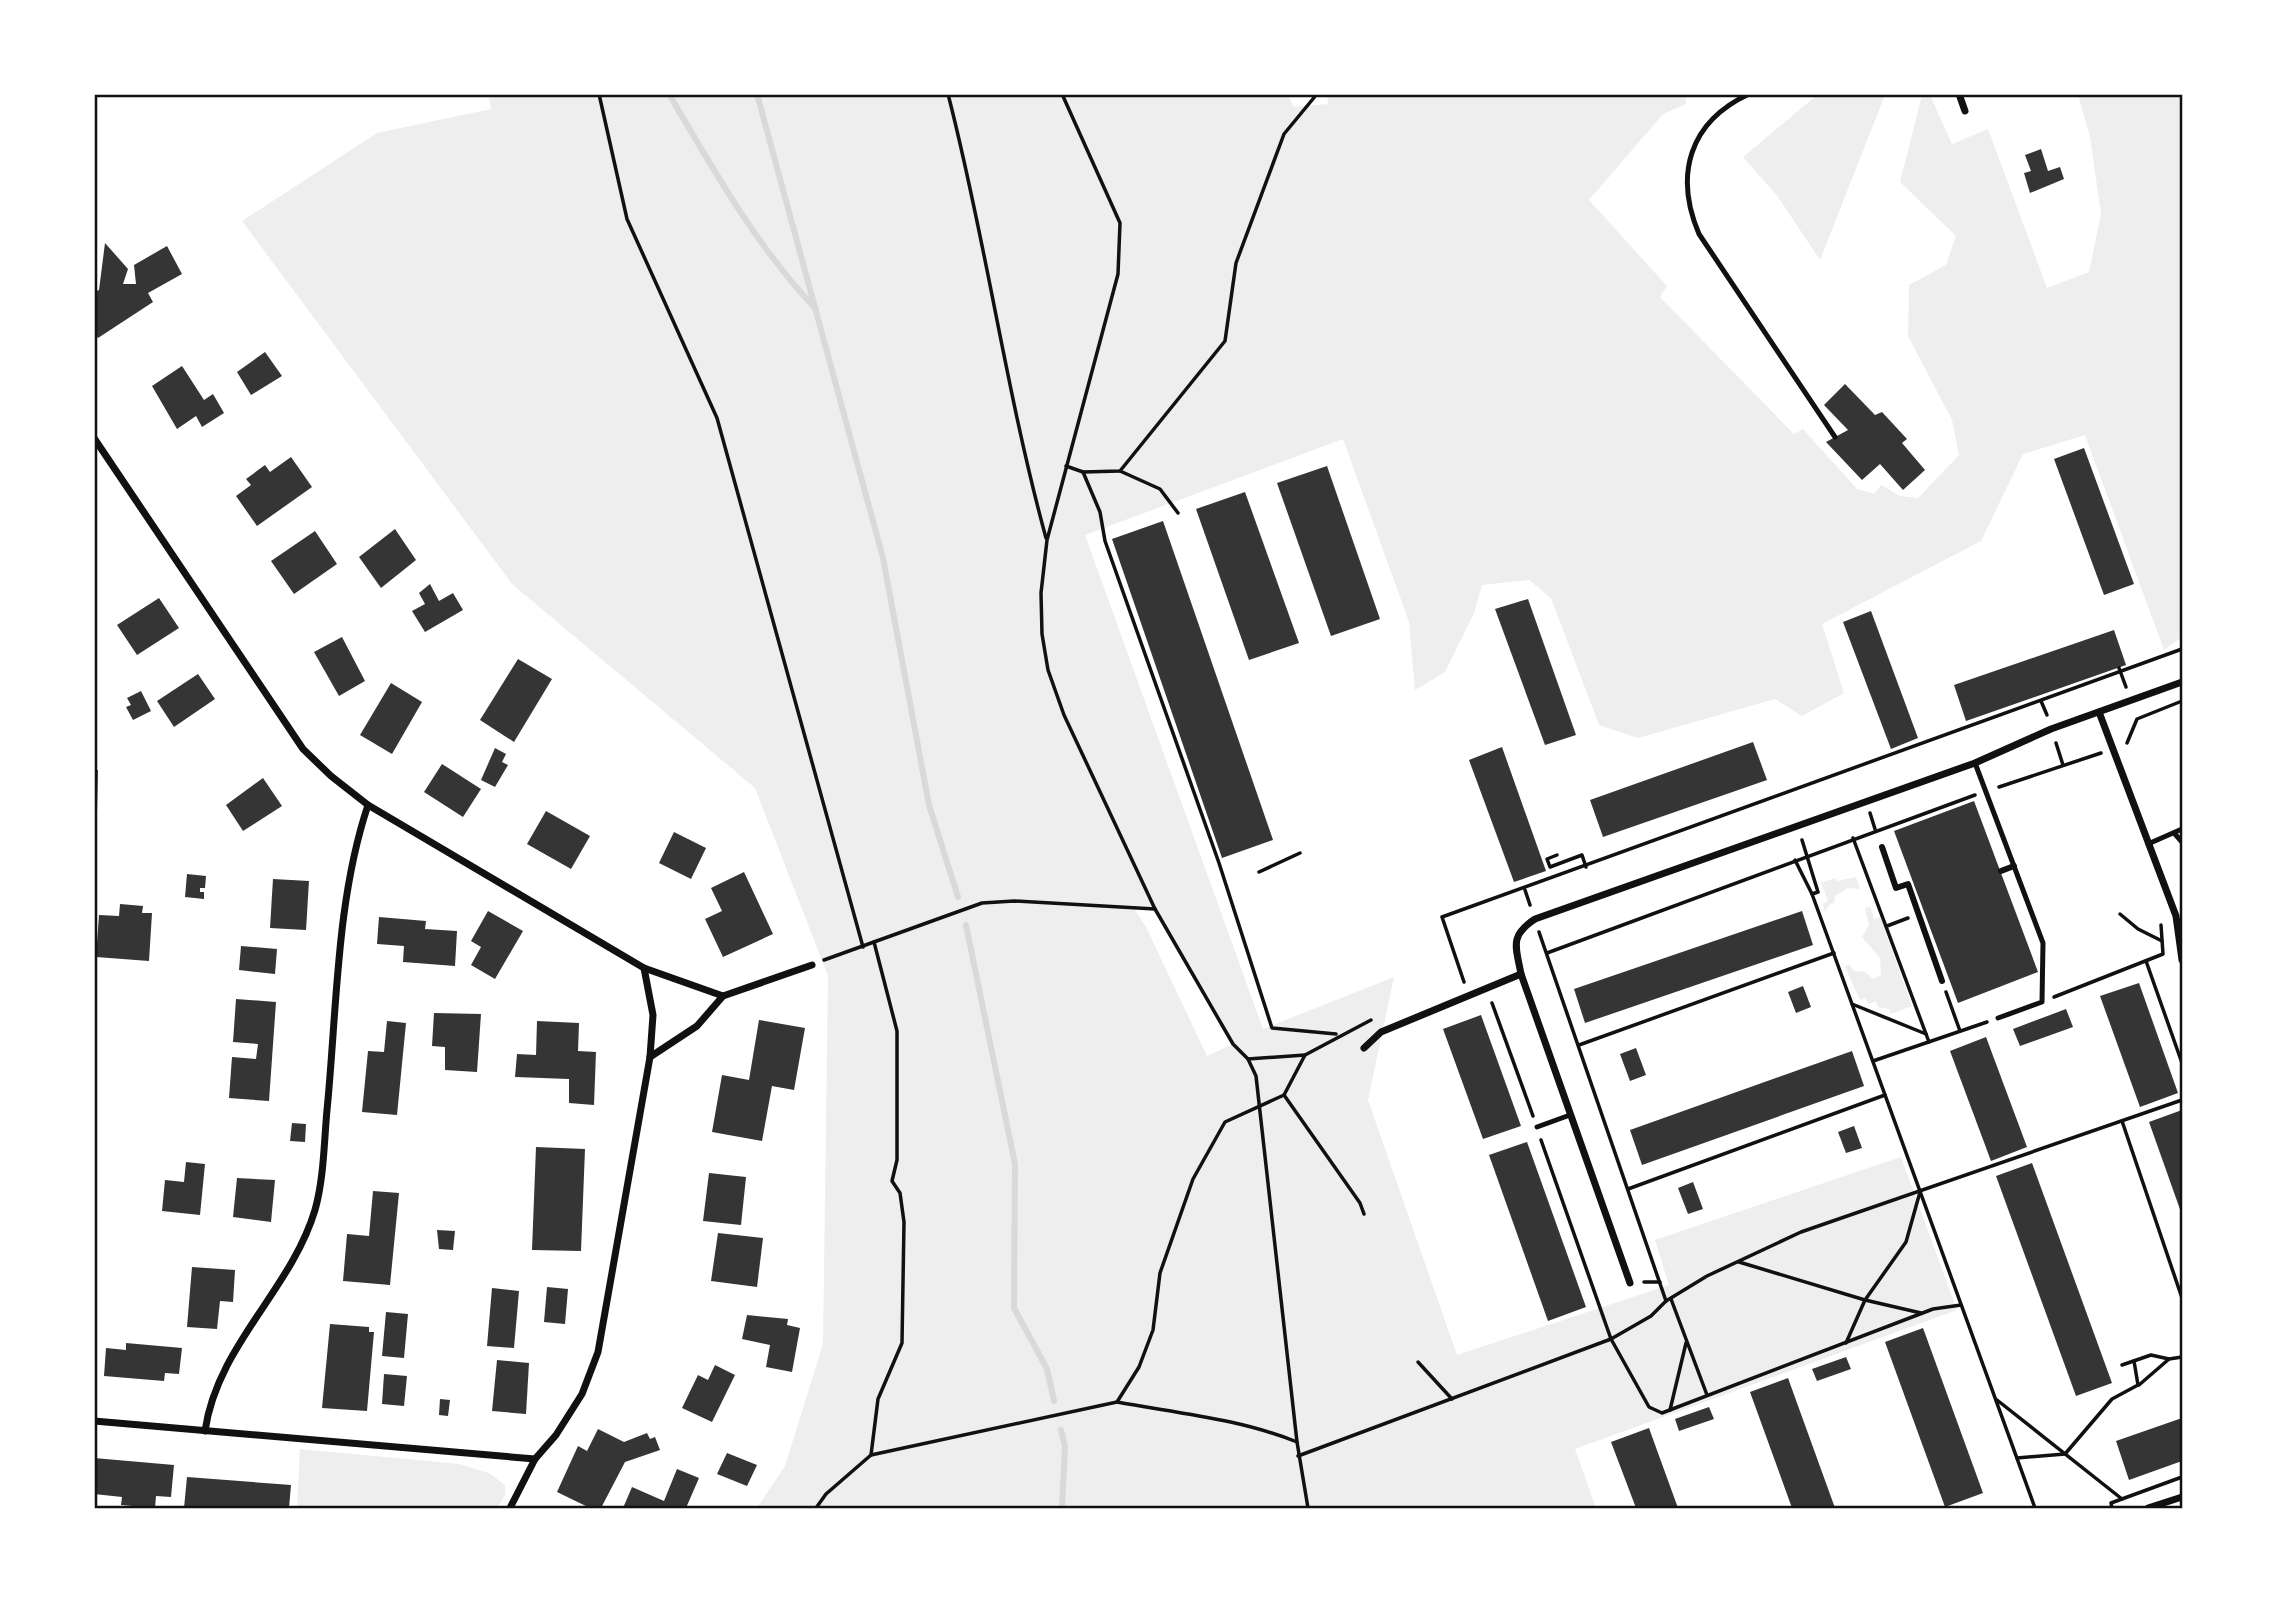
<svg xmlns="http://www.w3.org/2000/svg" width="2277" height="1603" font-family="'Asap Condensed',sans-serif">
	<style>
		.green { fill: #eee; fill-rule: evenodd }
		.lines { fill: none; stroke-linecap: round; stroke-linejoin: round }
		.stream { stroke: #d9d9d9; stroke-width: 6 }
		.building { fill: #353535 }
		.path { stroke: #111; stroke-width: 3.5 }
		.service { stroke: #111; stroke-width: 5 }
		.pedestrian { stroke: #111; stroke-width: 6 }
		.minor { stroke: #111; stroke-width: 7 }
		.neatline { fill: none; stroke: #111; stroke-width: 2.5 }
	</style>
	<rect width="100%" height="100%" fill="#fff"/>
	<g class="green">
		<path d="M1289,94L1293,107L1328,104L1327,94L1686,95V104L1663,114L1589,200L1667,286L1660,297L1794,434L1803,429L1857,489L1874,494L1881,485L1900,496L1918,498L1959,455L1952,420L1908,336L1909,285L1946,265L1956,236L1900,182L1922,95H1930L1952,144L1988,129L2047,288L2089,272L2101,214L2090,137L2078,95H2182V637L2164,650L2085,435L2023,454L1981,541L1822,624L1844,693L1802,716L1775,699L1638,738L1599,725L1551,598L1529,580L1482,585L1474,613L1445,672L1415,690L1409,622L1343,439L1085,535L1263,1029L1394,977L1368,1100L1457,1355L1669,1285L1655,1240L1901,1157L1957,1310L1575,1449L1596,1508H757L785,1466L823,1344L828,976L755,788L512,584L242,221L377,133L491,109L488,95ZM1133,907L1155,909L1233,1044L1207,1056L1146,927Z"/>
		<path d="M1817,95H1885L1820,260L1778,197L1743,157Z"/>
		<path d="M1856,877L1860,889L1848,888L1835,896L1834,903L1830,904L1825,912L1823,904L1828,901L1821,883L1835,878L1837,881Z"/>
		<path d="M1870,906L1874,919L1880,917L1912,1006L1891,1014L1889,1009L1878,1007L1876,1001L1868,1004L1866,998L1860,1000L1845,967L1849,964L1854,971L1865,972L1873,979L1881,975L1880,958L1862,937L1869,925L1865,909Z"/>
		<path d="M300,1449L459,1464L489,1473L505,1485V1495L497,1508H297Z"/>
	</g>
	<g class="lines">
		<g class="stream">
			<path d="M669,94C713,169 756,246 816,309"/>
			<path d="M757,94L883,558L929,805L958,897"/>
			<path d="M966,925L1015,1164L1014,1308L1047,1369L1054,1401"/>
			<path d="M1061,1430L1065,1446L1062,1508"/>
		</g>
	</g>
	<g class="building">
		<path d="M2041,149L2048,171L2060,167L2064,179L2030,193L2024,173L2031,171L2025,155Z"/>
		<path d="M105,243L128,269L123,284H136L134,265L167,246L182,274L148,293L153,302L98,338L94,332V292L99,290Z"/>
		<path d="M265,352L282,376L251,395L237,372Z"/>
		<path d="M182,366L204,400L213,394L224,413L202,427L196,416L177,429L152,386Z"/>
		<path d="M1845,384L1875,415L1882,412L1907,439L1902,443L1925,470L1903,490L1880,464L1862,480L1826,442L1848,430L1824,405Z"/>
		<path d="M2084,448L2134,584L2104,595L2054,459Z"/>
		<path d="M291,457L312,487L257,526L236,496L251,485L246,479L265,465L270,472Z"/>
		<path d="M1327,466L1380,619L1331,636L1277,483Z"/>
		<path d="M1245,492L1299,643L1249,660L1196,509Z"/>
		<path d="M1163,521L1273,840L1222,858L1112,539Z"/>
		<path d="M395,529L416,560L381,588L359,557Z"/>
		<path d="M315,531L337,564L294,594L271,561Z"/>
		<path d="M430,584L439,601L453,593L463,610L425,632L412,611L425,604L419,593Z"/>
		<path d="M159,598L179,628L137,655L117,625Z"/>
		<path d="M1528,599L1576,735L1545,745L1495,609Z"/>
		<path d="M1871,611L1918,738L1891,749L1843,622Z"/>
		<path d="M2114,630L2126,665L1966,721L1954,685Z"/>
		<path d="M342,637L365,681L339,696L314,652Z"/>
		<path d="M518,659L552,679L514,742L480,720Z"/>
		<path d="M198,674L215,699L174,727L157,701Z"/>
		<path d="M391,683L422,702L392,754L360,735Z"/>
		<path d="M141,691L151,711L133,720L126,707L131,705L127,698Z"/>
		<path d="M1753,742L1767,780L1603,837L1590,800Z"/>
		<path d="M1502,747L1546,871L1514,882L1469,760Z"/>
		<path d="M495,748L506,754L502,762L508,765L495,787L481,780Z"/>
		<path d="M442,764L481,789L463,817L424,792Z"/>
		<path d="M94,770H98L97,812H94Z"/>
		<path d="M263,778L282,806L243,831L226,805Z"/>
		<path d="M1974,801L2038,972L1958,1003L1894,831Z"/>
		<path d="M546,811L590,836L571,869L527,844Z"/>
		<path d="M674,832L706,848L691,879L659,863Z"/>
		<path d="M744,872L773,934L723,957L705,919L722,911L711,888Z"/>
		<path d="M187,874L206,876L205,888H200V892H204V899L185,897Z"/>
		<path d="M273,879L309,881L306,930L270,928Z"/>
		<path d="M120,904L143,906L142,913H152L149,961L96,957L99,915L119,916Z"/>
		<path d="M488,911L523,931L495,979L471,965L481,947L471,941Z"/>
		<path d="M1802,911L1813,945L1585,1023L1574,989Z"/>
		<path d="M379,917L426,921L425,929L457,931L455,966L403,962L404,946L377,944Z"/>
		<path d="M241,946L277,949L275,974L239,970Z"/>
		<path d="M2139,983L2178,1093L2140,1107L2100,996Z"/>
		<path d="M1803,986L1811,1007L1796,1013L1788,992Z"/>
		<path d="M236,999L276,1002L269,1101L229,1098L232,1057L256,1059L258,1044L233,1042Z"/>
		<path d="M2066,1009L2073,1027L2020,1046L2013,1029Z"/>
		<path d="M434,1013L481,1014L477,1072L445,1070V1047L432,1046Z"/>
		<path d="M1481,1015L1521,1126L1483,1139L1443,1029Z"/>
		<path d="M759,1020L805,1028L794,1090L772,1086L762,1141L712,1132L722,1075L749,1080Z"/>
		<path d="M387,1021L406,1023L397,1115L362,1112L368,1051L384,1052Z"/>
		<path d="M537,1021L579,1023L578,1051L596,1052L594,1105L569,1103V1079L515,1077L517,1054L536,1055Z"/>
		<path d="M1986,1037L2027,1147L1991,1161L1950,1051Z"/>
		<path d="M1636,1048L1646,1075L1630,1081L1620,1054Z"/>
		<path d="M1852,1051L1864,1086L1642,1165L1630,1130Z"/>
		<path d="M2182,1110V1215L2149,1122Z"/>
		<path d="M292,1123L306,1124L305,1142L290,1141Z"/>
		<path d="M1854,1126L1862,1148L1846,1153L1838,1132Z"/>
		<path d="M1527,1142L1586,1307L1548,1321L1489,1155Z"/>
		<path d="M536,1147L585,1149L581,1251L532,1250Z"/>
		<path d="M186,1162L205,1164L200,1215L162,1211L165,1180L184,1182Z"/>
		<path d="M2032,1163L2112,1383L2076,1396L1996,1176Z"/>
		<path d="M709,1173L746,1177L741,1225L703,1221Z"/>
		<path d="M237,1178L275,1180L271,1222L233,1217Z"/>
		<path d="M1693,1182L1703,1209L1688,1214L1678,1188Z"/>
		<path d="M373,1191L399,1193L390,1285L343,1281L347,1234L369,1236Z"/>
		<path d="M437,1230L455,1231L453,1250L439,1249Z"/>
		<path d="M718,1233L763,1238L757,1287L711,1281Z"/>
		<path d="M192,1267L235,1270L233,1302L220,1301L217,1329L187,1327Z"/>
		<path d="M547,1287L568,1289L565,1324L544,1322Z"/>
		<path d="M492,1288L519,1291L514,1348L487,1346Z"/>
		<path d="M386,1312L408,1314L404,1358L382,1356Z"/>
		<path d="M747,1315L788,1319L787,1325L800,1328L792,1372L766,1367L770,1345L742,1339Z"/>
		<path d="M330,1324L369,1327V1332H374L367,1411L322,1408Z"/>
		<path d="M1923,1328L1983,1493L1945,1507L1885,1342Z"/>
		<path d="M126,1343L182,1348L179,1374L165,1373L164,1381L104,1376L106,1348L126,1350Z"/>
		<path d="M1846,1357L1851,1369L1817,1381L1812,1369Z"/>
		<path d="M497,1360L529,1363L526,1414L492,1411Z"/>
		<path d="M715,1365L735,1375L712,1422L682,1408L698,1375L708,1380Z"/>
		<path d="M384,1374L407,1376L404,1406L382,1404Z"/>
		<path d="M1788,1378L1797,1403L1835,1508H1792L1750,1392Z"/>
		<path d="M440,1399L450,1400L448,1416L439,1415Z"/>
		<path d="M1709,1407L1714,1419L1679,1431L1675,1419Z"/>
		<path d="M2182,1418V1461L2129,1480L2116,1441Z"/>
		<path d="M1649,1428L1658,1453L1678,1508H1636L1611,1442Z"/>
		<path d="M598,1429L624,1442L647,1433L650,1439L655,1437L660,1450L625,1462L601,1508H590L557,1492L578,1446L587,1451Z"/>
		<path d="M727,1453L757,1465L747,1486L717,1474Z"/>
		<path d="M94,1458L174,1465L171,1497L156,1496L155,1508L121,1505L122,1497L94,1494Z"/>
		<path d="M677,1469L699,1478L686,1508H623L632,1487L664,1501Z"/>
		<path d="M187,1477L291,1485L289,1508H184Z"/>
	</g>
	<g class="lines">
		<g class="path">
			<path d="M599,94L627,219L717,418L863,947"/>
			<path d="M948,94C986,241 1006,392 1046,538"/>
			<path d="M1062,94L1120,223L1118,274L1047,540L1041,593L1042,634L1048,670L1064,715L1155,909L1233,1044L1248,1059L1256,1076L1297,1442L1308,1508"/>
			<path d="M1066,466L1083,472L1120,471L1225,341L1236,263L1284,134L1317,94"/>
			<path d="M1120,471L1160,489L1178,513"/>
			<path d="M1083,472L1100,512L1105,541L1219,863L1272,1028L1336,1034"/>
			<path d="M2119,668L2126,687"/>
			<path d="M2041,701L2047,715"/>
			<path d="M2056,743L2063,765"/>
			<path d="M2127,743L2137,719L2182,701"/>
			<path d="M1999,787L2101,753"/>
			<path d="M1870,813L1875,829"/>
			<path d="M1853,838L1929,1042"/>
			<path d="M1802,840L1818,892L1812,894L1852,1004L1926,1034"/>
			<path d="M1557,855L1547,859L1550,867L1582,855L1586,867"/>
			<path d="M1795,860L1812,894"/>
			<path d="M1259,872L1300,853"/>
			<path d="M1525,890L1530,905"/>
			<path d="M2120,914L2138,929L2162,941"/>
			<path d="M1887,926L1908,918"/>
			<path d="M1539,932L1666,1301"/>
			<path d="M1547,953L1975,795"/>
			<path d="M824,960L982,903L1014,901L1155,909"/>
			<path d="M2146,961L2182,1063"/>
			<path d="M1464,982L1442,917L2182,649"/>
			<path d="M1946,992L1960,1031"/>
			<path d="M2054,997L2163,954L2161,925"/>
			<path d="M1492,1003L1533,1116"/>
			<path d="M1852,1004L2035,1508"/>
			<path d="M1579,1045L1834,953"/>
			<path d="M1248,1059L1305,1055"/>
			<path d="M1873,1061L1987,1022"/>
			<path d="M1284,1095L1360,1203L1364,1214"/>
			<path d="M2122,1121L2182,1298"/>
			<path d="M1541,1140L1611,1339L1649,1407L1662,1413L1933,1309L1961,1305"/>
			<path d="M1628,1189L1885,1095"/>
			<path d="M1739,1262L1865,1300L1921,1313"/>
			<path d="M1644,1282H1660"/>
			<path d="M1671,1299L1707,1395"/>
			<path d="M1846,1343L1865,1300L1906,1242L1920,1192"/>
			<path d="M1418,1362L1452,1399"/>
			<path d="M2122,1365L2151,1355L2169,1359L2182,1357"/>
			<path d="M2139,1385L2169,1359"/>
			<path d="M1997,1400L2122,1499"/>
			<path d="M1117,1402C1177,1413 1240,1419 1297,1442"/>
			<path d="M1670,1410L1686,1343"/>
			<path d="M871,1455L878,1399L902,1343L904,1222L900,1193L892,1181L897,1160V1031L874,942"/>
			<path d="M1298,1456L1611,1339L1651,1316L1666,1301L1707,1276L1801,1232L2182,1100"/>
			<path d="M2017,1458L2065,1454L2112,1399L2138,1385L2134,1361"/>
			<path d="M816,1508L826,1494L871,1455L1117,1402L1139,1367L1153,1330L1160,1273L1193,1179L1225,1122L1284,1095L1305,1055L1371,1020"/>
			<path d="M2112,1508L2111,1503L2182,1477"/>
		</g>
		<g class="service">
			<path d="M1749,94C1689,122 1674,175 1699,234L1835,437"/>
			<path d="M1975,763L2043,943L2042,1002L1998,1018"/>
			<path d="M2175,834L2182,842"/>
			<path d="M2148,844L2182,829"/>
			<path d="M1537,1127L1570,1115"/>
		</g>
		<g class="pedestrian">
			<path d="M1882,847L1896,888L1908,884L1942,981"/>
			<path d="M2001,871L2014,866"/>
		</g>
		<g class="minor">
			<path d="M1959,94L1965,111"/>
			<path d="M94,438L303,749L331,776L368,805L644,968L723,996L812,965"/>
			<path d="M2099,712L2176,916L2182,960"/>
			<path d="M1364,1048L1381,1032L1521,974"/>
			<path d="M650,1057L697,1026L723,996"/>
			<path d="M1630,1283L1521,974C1516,947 1509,936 1535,919L1975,763L2051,729L2182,682"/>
			<path d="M94,1421L535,1459L556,1435L582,1394L598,1352L650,1057L653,1015L644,968"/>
			<path d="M205,1431C217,1346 291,1290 315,1210C324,1178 324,1142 327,1110C337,1009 336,901 368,805"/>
			<path d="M510,1508L535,1459"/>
			<path d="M2148,1508L2182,1497"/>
		</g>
	</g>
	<rect width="2277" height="1603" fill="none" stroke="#ffffff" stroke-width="192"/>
	<rect x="96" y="96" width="2085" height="1411" class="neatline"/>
</svg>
